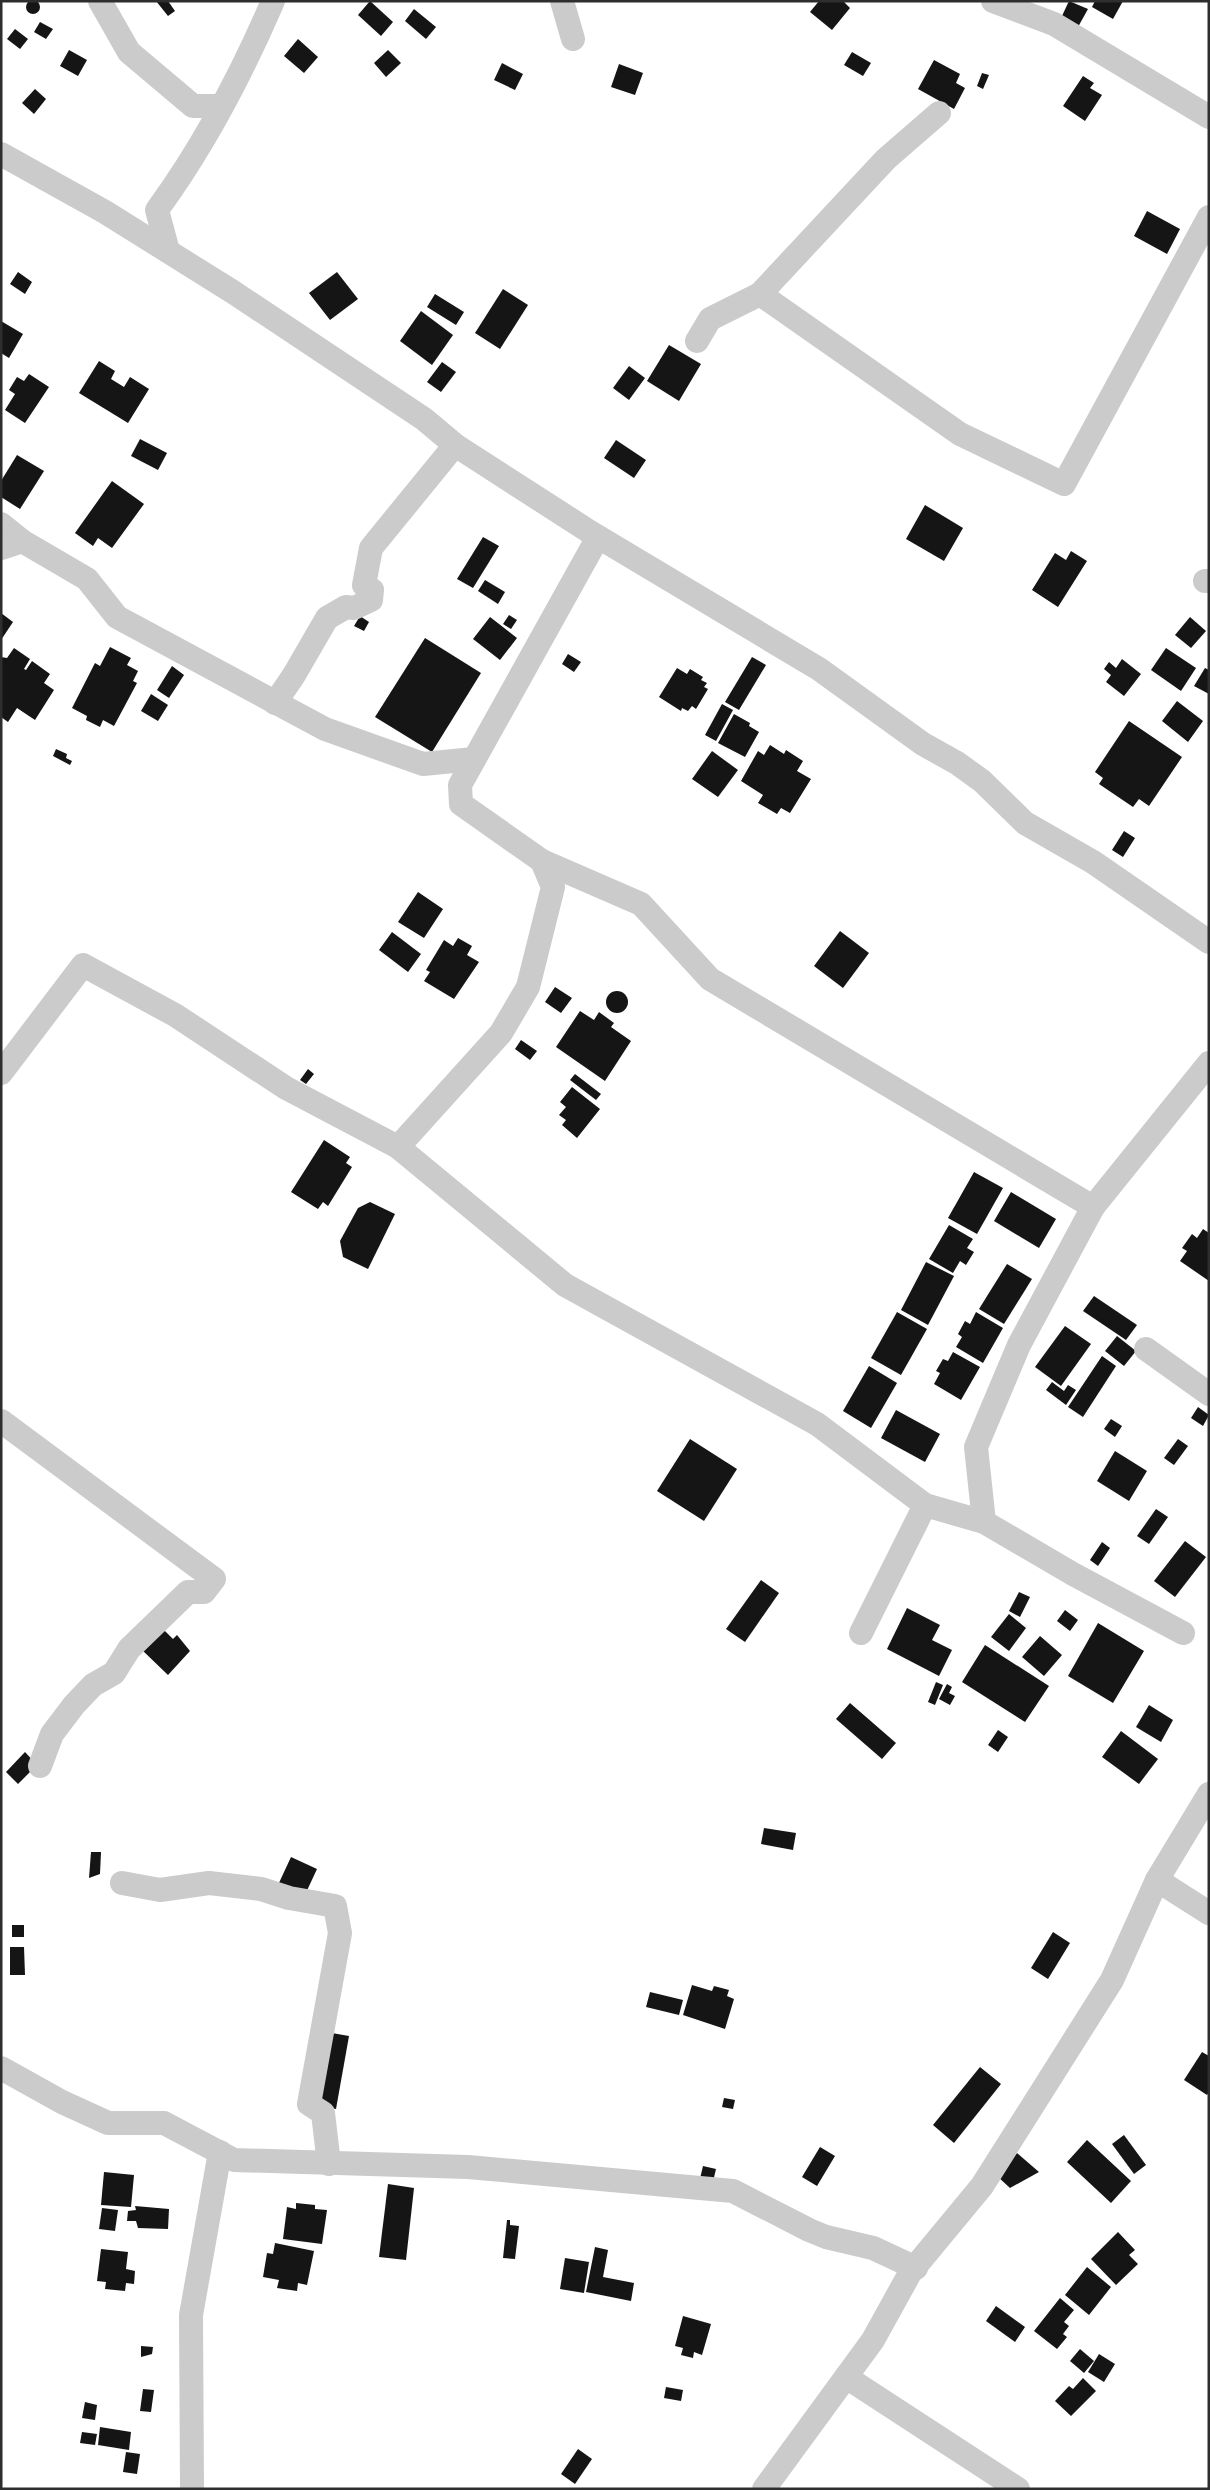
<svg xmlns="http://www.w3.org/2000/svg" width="1210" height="2490" font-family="'IBM Plex Sans',sans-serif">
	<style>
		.building { fill: #151515 }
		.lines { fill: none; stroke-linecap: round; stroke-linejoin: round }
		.minor { stroke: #cbcbcb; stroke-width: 24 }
	</style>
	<rect width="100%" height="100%" fill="#fff"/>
	<g class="building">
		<circle cx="33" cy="7" r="7"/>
		<path d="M156,1H168L175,11L168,16Z"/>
		<path d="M370,1L393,22L381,36L358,15Z"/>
		<path d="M819,1H843L850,8L832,30L810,12Z"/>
		<path d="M1069,1L1088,9L1078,27L1061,18Z"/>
		<path d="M1095,1H1123L1113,19L1092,7Z"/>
		<path d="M414,9L436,27L426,39L405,21Z"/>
		<path d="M40,22L53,29L46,39L34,32Z"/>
		<path d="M15,29L28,39L20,49L7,39Z"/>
		<path d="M298,39L318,57L304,73L284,56Z"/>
		<path d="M69,50L87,60L78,76L60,66Z"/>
		<path d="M388,50L401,63L386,77L374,63Z"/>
		<path d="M852,52L871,63L863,76L844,65Z"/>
		<path d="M934,60L960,74L956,83L965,88L954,109L918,89Z"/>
		<path d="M502,63L523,74L515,90L494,80Z"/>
		<path d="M619,64L643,73L635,95L611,87Z"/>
		<path d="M982,73L989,75L983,89L977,86Z"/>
		<path d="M1083,76L1094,83L1090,88L1102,95L1085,121L1063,106Z"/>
		<path d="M35,89L46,99L34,114L22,103Z"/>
		<path d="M1147,211L1180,229L1167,254L1134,236Z"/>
		<path d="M18,272L32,282L25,294L10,284Z"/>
		<path d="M337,272L358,299L330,320L309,293Z"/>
		<path d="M503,289L528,305L500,349L475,333Z"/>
		<path d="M435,294L464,312L456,325L427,307Z"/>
		<path d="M421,311L453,335L432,365L400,341Z"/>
		<path d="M1,321L23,334L9,358L1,353Z"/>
		<path d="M669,345L701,364L679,401L647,381Z"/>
		<path d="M99,361L115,371L111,379L124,387L130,377L149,389L128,423L79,393Z"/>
		<path d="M442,362L456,372L441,392L427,382Z"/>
		<path d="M629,366L645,378L629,400L613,388Z"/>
		<path d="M29,374L49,387L25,423L5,410L15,394L9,390L17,377L24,381Z"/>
		<path d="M140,439L167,453L158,470L131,456Z"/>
		<path d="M616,440L646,460L634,478L604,458Z"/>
		<path d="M17,455L44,471L20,509L1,497V481Z"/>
		<path d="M112,481L144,504L112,548L98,538L93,546L75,533Z"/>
		<path d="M925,505L963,528L944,561L906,539Z"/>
		<path d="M483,537L499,546L473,588L457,579Z"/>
		<path d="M1071,551L1087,561L1058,607L1032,590L1055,553L1066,560Z"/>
		<path d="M485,580L505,592L498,604L478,591Z"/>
		<path d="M1,613L13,622L1,640Z"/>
		<path d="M509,615L517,620L511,629L503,624Z"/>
		<path d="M360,616L369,622L364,631L354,626Z"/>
		<path d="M490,617L517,638L500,660L473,639Z"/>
		<path d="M1190,617L1206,631L1191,648L1175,635Z"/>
		<path d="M425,638L481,673L432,752L375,717Z"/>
		<path d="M110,647L131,658L127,665L138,671L133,681L137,683L114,726L103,720L100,727L86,720L87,716L72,708L95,663L100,666Z"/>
		<path d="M14,648L30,659L24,669L26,670L32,661L50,674L44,683L54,690L35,720L17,708L8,722L1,717V657L7,658Z"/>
		<path d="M1166,648L1196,668L1181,691L1151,670Z"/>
		<path d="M568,654L581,662L574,672L562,664Z"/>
		<path d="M752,657L766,665L739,710L725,702Z"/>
		<path d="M1122,659L1141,674L1124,696L1106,682L1111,675L1104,669L1109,662L1116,668Z"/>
		<path d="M172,666L184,675L169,698L157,690Z"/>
		<path d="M677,668L687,674L690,669L703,677L701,680L707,683L704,687L708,689L696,709L692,706L688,711L682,708L681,711L659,697Z"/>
		<path d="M1205,668L1209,670V694L1194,686Z"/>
		<path d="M151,694L168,705L158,721L141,711Z"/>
		<path d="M1177,701L1203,721L1188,742L1162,721Z"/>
		<path d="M722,704L733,710L716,741L705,735Z"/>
		<path d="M734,714L750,723L749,726L759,732L745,757L718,743Z"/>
		<path d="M1129,721L1182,757L1149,806L1139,799L1133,807L1099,784L1103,778L1095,772Z"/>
		<path d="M770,745L784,754L786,750L803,761L797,771L811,779L790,813L781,808L777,814L758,803L763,795L741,781L758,751L764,755Z"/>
		<path d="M56,749L67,754L66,758L72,761L70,765L53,756Z"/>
		<path d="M712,751L738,770L718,797L692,779Z"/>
		<path d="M1124,831L1135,838L1123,857L1112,850Z"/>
		<path d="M418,892L443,909L424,938L398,922Z"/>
		<path d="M840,931L869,953L843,988L814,966Z"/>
		<path d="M392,932L421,954L408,972L379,950Z"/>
		<path d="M458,938L472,946L467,955L479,962L454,999L424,981L430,972L426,970L444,940L453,946Z"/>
		<path d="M555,987L572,998L561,1013L545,1002Z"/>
		<circle cx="617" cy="1002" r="11"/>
		<path d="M580,1011L594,1020L599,1012L614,1023L611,1027L631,1041L605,1081L556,1047Z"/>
		<path d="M521,1040L537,1051L530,1060L515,1049Z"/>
		<path d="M308,1069L314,1074L306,1084L300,1080Z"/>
		<path d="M575,1074L601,1094L596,1100L570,1080Z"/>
		<path d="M572,1087L600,1109L577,1138L562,1125L566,1120L559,1115L566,1107L560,1102Z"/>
		<path d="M324,1140L350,1157L346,1163L352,1167L328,1206L323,1202L318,1209L291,1192Z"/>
		<path d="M974,1172L1003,1188L977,1234L948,1218Z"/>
		<path d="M1011,1192L1056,1219L1039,1248L994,1221Z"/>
		<path d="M370,1202L395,1214L368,1269L343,1257L340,1241L358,1208Z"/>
		<path d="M949,1225L973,1239L967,1248L974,1252L966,1265L960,1261L953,1273L929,1259Z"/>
		<path d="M1203,1229L1209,1233V1281L1180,1261L1187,1251L1182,1248L1192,1234L1197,1238Z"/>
		<path d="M926,1262L954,1276L928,1325L901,1310Z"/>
		<path d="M1007,1264L1032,1279L1004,1324L979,1309Z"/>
		<path d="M1094,1296L1137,1325L1126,1340L1083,1311Z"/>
		<path d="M897,1312L927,1329L901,1375L871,1358Z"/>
		<path d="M976,1312L1003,1328L983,1363L956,1347L962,1337L958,1334L965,1321L970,1324Z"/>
		<path d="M1065,1326L1091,1344L1061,1386L1035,1367Z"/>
		<path d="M1117,1336L1136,1351L1124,1366L1105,1351Z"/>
		<path d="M953,1352L980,1367L961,1400L934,1384L940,1373L936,1371L943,1359L948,1361Z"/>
		<path d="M1102,1356L1116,1366L1083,1417L1068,1407Z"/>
		<path d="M869,1366L897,1383L871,1428L843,1411Z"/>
		<path d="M1052,1382L1064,1391L1068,1385L1076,1390L1066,1405L1046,1390Z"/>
		<path d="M1198,1407L1209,1415L1203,1426L1191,1418Z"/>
		<path d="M896,1410L940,1434L925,1462L881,1438Z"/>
		<path d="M1111,1419L1122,1426L1115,1437L1104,1429Z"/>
		<path d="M690,1439L737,1469L704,1521L657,1491Z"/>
		<path d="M1178,1439L1188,1446L1174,1465L1164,1458Z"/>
		<path d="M1115,1451L1147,1471L1129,1501L1097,1481Z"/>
		<path d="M1156,1509L1168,1517L1149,1544L1137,1536Z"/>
		<path d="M1185,1541L1206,1557L1175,1597L1154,1581Z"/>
		<path d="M1102,1542L1110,1548L1098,1566L1090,1560Z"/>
		<path d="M761,1580L779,1593L745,1642L726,1629Z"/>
		<path d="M1019,1592L1030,1597L1020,1617L1009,1611Z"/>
		<path d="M907,1608L940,1625L932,1640L952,1650L939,1676L887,1649Z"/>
		<path d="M1065,1610L1078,1620L1070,1631L1057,1621Z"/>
		<path d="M1009,1614L1026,1628L1009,1651L991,1637Z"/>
		<path d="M1098,1623L1144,1651L1113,1703L1068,1676Z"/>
		<path d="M161,1627L173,1639L177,1635L190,1651L168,1675L141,1649Z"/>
		<path d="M1040,1636L1062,1655L1044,1676L1022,1657Z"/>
		<path d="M985,1645L1049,1686L1025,1722L962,1682Z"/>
		<path d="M936,1682L943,1685L935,1705L928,1702Z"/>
		<path d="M947,1684L952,1687L949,1693L955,1696L950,1705L939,1699Z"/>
		<path d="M850,1703L896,1743L882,1759L836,1719Z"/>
		<path d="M1149,1705L1173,1720L1161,1742L1136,1727Z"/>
		<path d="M998,1730L1008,1737L998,1752L988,1745Z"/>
		<path d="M1121,1731L1158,1759L1139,1784L1102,1757Z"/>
		<path d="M25,1752L37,1765L18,1784L6,1772Z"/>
		<path d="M764,1828L796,1833L793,1850L761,1844Z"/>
		<path d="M91,1852H101L100,1874L89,1878Z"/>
		<path d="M291,1857L317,1869L304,1897L278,1885Z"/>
		<rect x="12" y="1925" width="12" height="12"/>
		<path d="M1053,1932L1070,1943L1048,1979L1031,1968Z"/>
		<path d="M10,1947H24L25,1975H10Z"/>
		<path d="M692,1985L712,1991L714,1986L729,1990L727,1996L734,1999L725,2029L683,2015Z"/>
		<path d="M650,1992L683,2000L679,2015L646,2007Z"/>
		<path d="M326,2032L349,2036L336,2109L313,2105Z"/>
		<path d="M1202,2052L1209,2056V2092L1207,2095L1184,2080Z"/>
		<path d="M980,2067L1001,2084L954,2143L933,2125Z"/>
		<path d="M724,2098L735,2100L733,2109L722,2107Z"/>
		<path d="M1124,2135L1146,2165L1134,2174L1112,2144Z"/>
		<path d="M1087,2140L1131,2181L1111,2203L1067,2162Z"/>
		<path d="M820,2147L835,2156L817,2186L802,2177Z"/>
		<path d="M1017,2153L1039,2172L1010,2188L997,2176Z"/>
		<path d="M703,2166L716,2169L712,2186L699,2183Z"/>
		<path d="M104,2172L134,2175L131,2207L101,2205Z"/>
		<path d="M388,2184L414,2188L406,2260L379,2257Z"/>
		<path d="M296,2203L315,2205V2209L327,2210L322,2244L283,2239L287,2207L296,2209Z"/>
		<path d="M135,2206L169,2209L168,2229L138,2228L136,2221H127L128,2211L136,2210Z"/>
		<path d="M102,2208L118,2210L115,2231L99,2229Z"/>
		<path d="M507,2220H510V2225L519,2226L515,2259L503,2258Z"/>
		<path d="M1118,2232L1135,2250L1129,2255L1138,2264L1116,2285L1091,2259Z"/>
		<path d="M275,2243L314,2251L307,2285L298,2283L297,2291L277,2288L279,2280L263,2277L267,2253L273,2254Z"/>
		<path d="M595,2247L608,2250L603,2277L634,2283L631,2301L586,2292Z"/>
		<path d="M101,2249L128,2252L126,2269L135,2271L134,2284L126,2283L125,2291L105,2289L106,2282L97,2281Z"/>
		<path d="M565,2258L589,2262L584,2293L560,2289Z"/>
		<path d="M1087,2267L1111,2287L1089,2315L1065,2295Z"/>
		<path d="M1060,2298L1074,2310L1064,2322L1069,2326L1063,2334L1067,2337L1057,2349L1034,2331Z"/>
		<path d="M996,2306L1025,2327L1015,2342L986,2321Z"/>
		<path d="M683,2316L711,2324L702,2355L694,2352L693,2358L681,2355L683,2348L675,2346Z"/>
		<path d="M141,2346L153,2347L152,2354L141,2357Z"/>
		<path d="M1080,2349L1094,2361L1084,2373L1070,2361Z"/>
		<path d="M1099,2354L1115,2364L1104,2382L1088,2372Z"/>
		<path d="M1083,2378L1096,2391L1071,2416L1055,2401L1069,2386L1073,2389Z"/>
		<path d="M666,2387L683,2390L681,2401L664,2398Z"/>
		<path d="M143,2389L154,2390L151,2412L140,2411Z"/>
		<path d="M85,2402L97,2405L95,2420L82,2418Z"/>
		<path d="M100,2427L131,2432L129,2450L98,2445Z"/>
		<path d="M82,2432L97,2434L95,2445L80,2443Z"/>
		<path d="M578,2449L592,2459L575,2484L561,2474Z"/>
		<path d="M126,2452L140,2454L137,2474L123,2472Z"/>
	</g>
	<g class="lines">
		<g class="minor">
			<path d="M100,1L129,52L193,106H220"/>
			<path d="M562,1L573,39"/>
			<path d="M993,1L1054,24L1209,117"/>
			<path d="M1,154L105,212L233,292L424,419L455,445L590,532L819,669L923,744L957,763L982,781L1025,823L1093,862L1209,942"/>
			<path d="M168,251L157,210C203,147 242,73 273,1"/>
			<path d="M760,294L960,434L1064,484L1209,217"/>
			<path d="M697,341L710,319L760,294L886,159L939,113"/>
			<path d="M1,524L22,541"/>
			<path d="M1,548L22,541L87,579L117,617L325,729L423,764L474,759"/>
			<path d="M1205,581H1209"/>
			<path d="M275,703L294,675L327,618L346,607L354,608L371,600L372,590L364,585L371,548L455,445"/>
			<path d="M542,861L641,904L710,979L1093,1207L1209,1063"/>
			<path d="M1,1073L83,965L175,1015L286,1088L398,1147L501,1033L528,987L553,887L542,861L461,804L460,785L598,537"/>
			<path d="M398,1147L565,1285L817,1424L925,1505L984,1522"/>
			<path d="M1093,1207L1019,1345L976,1447L984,1522L1073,1574L1183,1633"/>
			<path d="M1146,1349L1209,1394"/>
			<path d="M1,1421L214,1579L204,1592H188L129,1649L114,1673L93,1685L74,1705L52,1734L40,1766"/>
			<path d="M861,1633L925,1505"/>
			<path d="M1157,1880L1209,1913"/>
			<path d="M122,1883L160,1890L209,1883L261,1889L289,1898L335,1906L340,1933L309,2104L323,2113L329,2164"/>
			<path d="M1,2068L62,2102L108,2123H164L234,2160L468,2167L733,2191L809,2230L826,2237L873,2248L916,2268"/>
			<path d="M846,2377L1018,2489"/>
			<path d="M192,2489L191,2315L220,2152"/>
			<path d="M764,2489L873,2340L910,2273L982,2186L1112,1980L1157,1880L1209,1794"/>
		</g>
	</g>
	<rect width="1210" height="2490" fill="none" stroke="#2e2e2e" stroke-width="5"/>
</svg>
